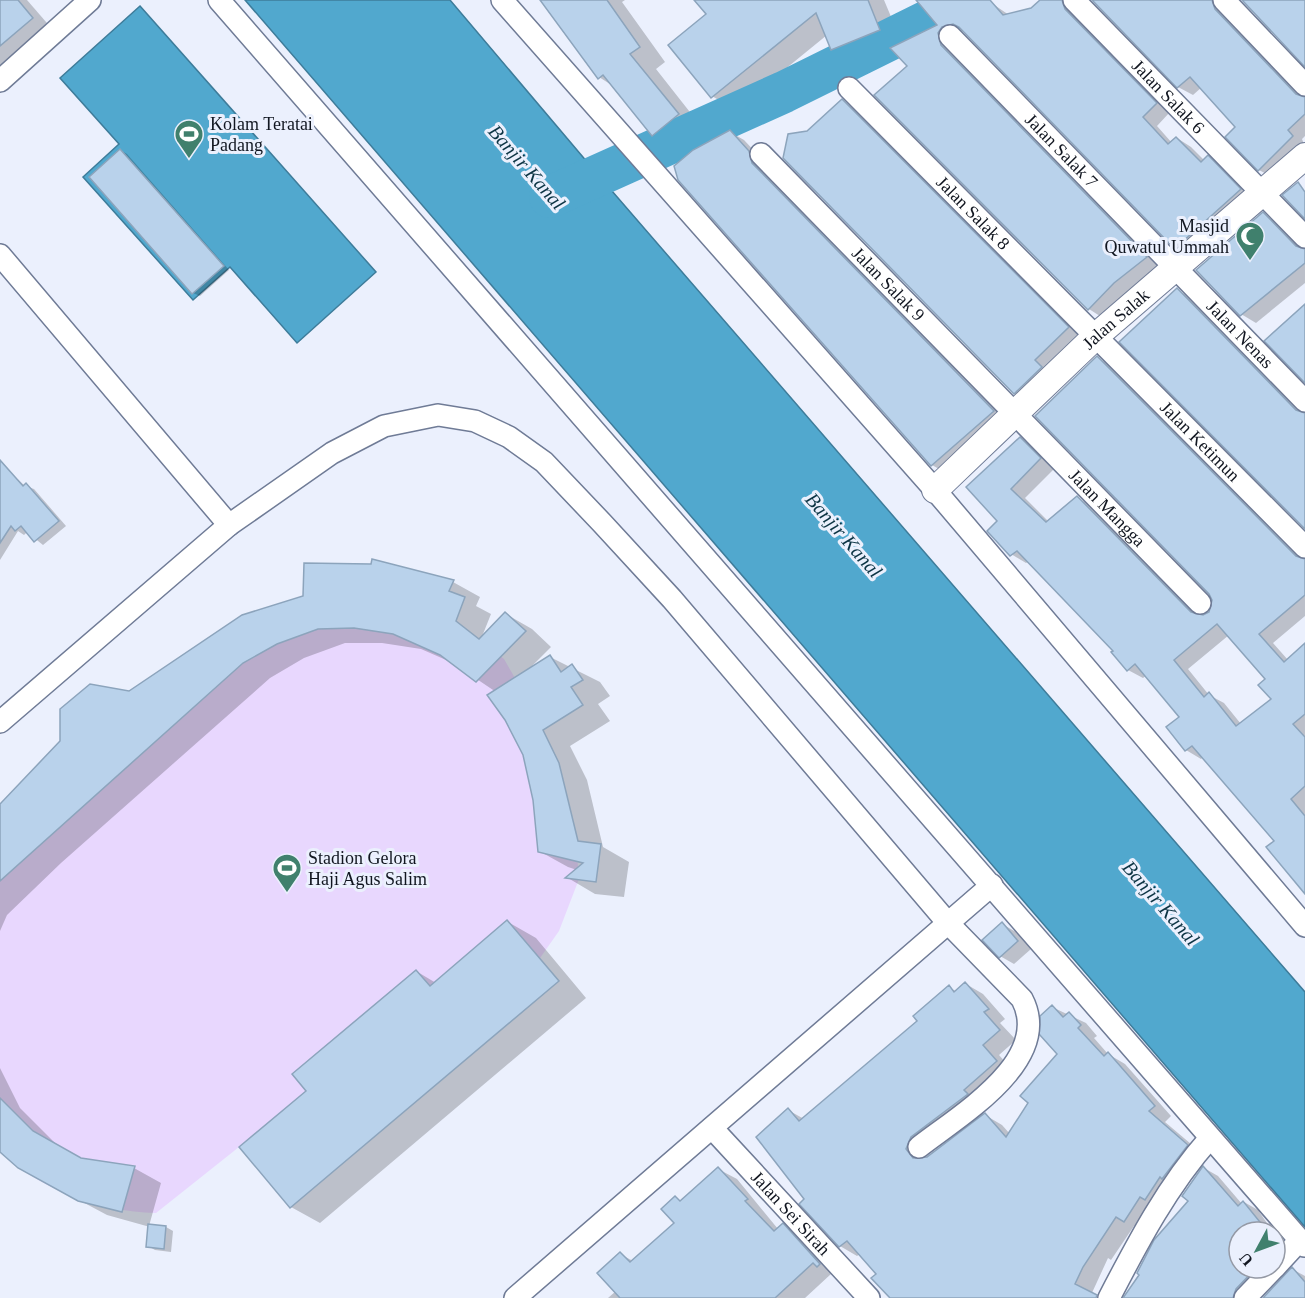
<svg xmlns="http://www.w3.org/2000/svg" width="1305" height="1298" font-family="Georgia,serif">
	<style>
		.green { fill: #e8d7fe }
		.water { fill: #51a8ce; stroke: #3e7c9a; stroke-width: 1.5 }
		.shadow { fill: #0003; fill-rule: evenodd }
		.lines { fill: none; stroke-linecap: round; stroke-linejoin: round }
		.river { stroke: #51a8ce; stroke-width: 42 }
		.building { fill: #b9d2eb; stroke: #8ca4bc; stroke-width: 1.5; fill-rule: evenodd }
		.minor-casing { stroke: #6f7b96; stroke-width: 24 }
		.tertiary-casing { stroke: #6f7b96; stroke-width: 28 }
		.minor { stroke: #fff; stroke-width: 21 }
		.tertiary { stroke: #fff; stroke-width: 26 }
		.labels { text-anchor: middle; stroke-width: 6; stroke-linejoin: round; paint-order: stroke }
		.street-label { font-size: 18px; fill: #111620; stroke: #ebf0fd }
		.poi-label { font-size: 18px; fill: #111620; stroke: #ebf0fd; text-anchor: start }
		.water-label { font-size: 20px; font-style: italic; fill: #0c3444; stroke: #ebf0fd }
	</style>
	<rect width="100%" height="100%" fill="#ebf0fd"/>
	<path class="green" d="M344,590L453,619L504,659L535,713L559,763L575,831L579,879L559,931L540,958L559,981L290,1208L239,1147L156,1213C97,1211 44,1191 0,1152V804L60,741V709L90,684L129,691L242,615L300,597Z"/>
	<g class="water">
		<path d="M245,0H450L599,176L1305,992V1227Z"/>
		<path d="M140,6L376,272L297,343L230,267L193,300L83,177L119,144L60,78Z"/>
	</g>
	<g class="shadow">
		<path d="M0,0H27L53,30L23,73L0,93Z"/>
		<path d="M542,0H625L622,2L665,62L656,69L704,130L679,150L653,135L613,86L599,77Z"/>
		<path d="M711,0H884L902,43L948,22L918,0L990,2L1009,15L1031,9L1042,0H1081L1170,112L1157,126L1172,143L1177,138L1191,147L1205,161L1208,157L1223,166L1254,198L1187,252L1172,244L963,31L952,41L1161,266L1103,318L1089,309L909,66L891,47L855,62L832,49L827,35L735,110L712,96Z"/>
		<path d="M1094,0H1229V19L1305,98V136L1302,139L1305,147L1274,178L1259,170L1227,137L1237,127L1202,87L1193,95L1178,87Z"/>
		<path d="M842,101L857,110L1083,336L1029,401L1014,393L808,133Z"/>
		<path d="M730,132L744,140L1007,420L946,473L932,465L679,179Z"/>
		<path d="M120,150L127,154L229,270L200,296L193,293Z"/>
		<path d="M1263,214L1278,223L1305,250V283L1256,323L1241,314Z"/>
		<path d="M1177,290L1192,298L1305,414V527Z"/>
		<path d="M1097,358L1112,366L1305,560V616L1273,643L1288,660L1305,645V891L1276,841L1203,757L1201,759L1186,750L1181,717L1147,675L1143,678L1128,670L1115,651L1029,561L1026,563L1011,554L999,521L1020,439L1035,447L1055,468L1025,498L1049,522L1077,498L1093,506L1200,616L1211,613L1214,600ZM1229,635L1267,679L1273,699L1241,724L1224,703L1209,695L1188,669Z"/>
		<path d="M0,471H9L25,486L34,489L66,526L43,545L27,532L24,535L18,531L0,560Z"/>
		<path d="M453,582L480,597L476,606L491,614L481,639L506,614L532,629L551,647L532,666L550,657L600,682L610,696L598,704L610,721L570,746L587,780L603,847L629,862L624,897L595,894L568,878L577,870L568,867L539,851L535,799L525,755L496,692L453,663L421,649L382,643H345L304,658L270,678L61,863L7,915L0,931V806L129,693Z"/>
		<path d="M508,922L536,938L586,998L320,1223L291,1207L308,1091L416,971L436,983Z"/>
		<path d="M1002,924L1016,932L1031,949L1014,964L1000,956Z"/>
		<path d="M966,984L983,994L1005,1019L1000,1023L1016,1040L999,1055L1013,1071L928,1147L923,1159L985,1115L1002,1125L1010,1134L1059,1054L1052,1007L1086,1023L1097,1036L1094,1038L1108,1054L1125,1064L1171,1116L1165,1122L1204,1155L1142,1230L1134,1226L1111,1260L1108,1258L1091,1295L1097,1298H891L878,1274L860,1254L857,1256L840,1246L801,1204L806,1200L788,1110L804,1119L919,1021L949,987L957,992Z"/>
		<path d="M0,1068L20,1108L60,1148L80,1160L134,1168L161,1183L149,1226L166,1227L173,1231L171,1252L155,1250L148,1246L150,1227L107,1215L47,1183L0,1150Z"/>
		<path d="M1204,1168L1218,1176L1242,1204L1244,1202L1258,1210L1273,1232H1239V1268H1275V1241L1289,1256L1249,1298H1125L1190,1201Z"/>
		<path d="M718,1169L737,1179L778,1229L783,1225L801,1236L836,1277L831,1274L805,1298H608L616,1291L620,1254L633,1261L676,1223L675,1198L682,1202Z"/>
		<path d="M1292,1269L1305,1276V1298H1265Z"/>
	</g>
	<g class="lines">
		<path class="river" d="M550,197L784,92L970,0"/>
	</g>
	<g class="building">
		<path d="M0,0H18L33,18L0,46Z"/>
		<path d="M540,0H607L640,47L630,54L679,114L652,136L603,75L598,79Z"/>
		<path d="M694,0H868L880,30L831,50L816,13L711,98L668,45L706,14Z"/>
		<path d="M916,0H990L1003,15L1031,8L1040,0H1062L1065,9L1157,103L1143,117L1168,144L1176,137L1201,162L1208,155L1241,189L1181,243L1178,238L1171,245L959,27L953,24L942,27L938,33L941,45L1147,257L1114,283L1088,310L874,95L907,66L890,48L937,25Z"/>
		<path d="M1092,0H1212L1215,9L1296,94L1305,97V114L1288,130L1293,136L1258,171L1225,137L1235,127L1190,77L1177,88Z"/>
		<path d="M1242,0H1305V67Z"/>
		<path d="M842,99L1069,327L1035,360L1042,367L1014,394L783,158L788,134L807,131Z"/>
		<path d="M730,130L749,151L752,163L994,411L931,466L678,180L674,166L693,150Z"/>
		<path d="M120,149L224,266L192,294L89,177Z"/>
		<path d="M1298,182L1305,192V219L1282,195Z"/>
		<path d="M1263,212L1296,246L1305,249V263L1240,316L1196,270Z"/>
		<path d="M1177,288L1296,410L1305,413V529L1119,342Z"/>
		<path d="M1305,304V383L1264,341Z"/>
		<path d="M1097,356L1296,556L1305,559V595L1259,634L1284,662L1305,643V714L1293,724L1305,737V786L1291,799L1305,816V894L1266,847L1274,841L1192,746L1185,751L1166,727L1179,717L1135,664L1127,671L1111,652L1113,651L1017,551L1010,556L987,531L997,521L966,487L1020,437L1041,458L1011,489L1046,522L1077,496L1191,612L1203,615L1209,612L1212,600L1209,594L1035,416ZM1217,624L1265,679L1258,685L1271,699L1236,726L1209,692L1204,697L1174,660Z"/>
		<path d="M0,460L23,486L26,483L59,521L34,542L21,526L15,531L11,526L0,543Z"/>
		<path d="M372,559L454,580L449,591L465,597L456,621L479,639L505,612L526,631L476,682L440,655L393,634L354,628L318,629L277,644L243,663L0,881V804L60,741V709L90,684L129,691L242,615L303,596L304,563L371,564Z"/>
		<path d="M550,655L561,672L572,664L583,680L571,687L583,705L543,730L559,763L578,841L601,844L596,882L565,878L583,863L538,852L533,800L523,755L505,720L487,695Z"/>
		<path d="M507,920L559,981L290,1208L239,1147L306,1091L292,1074L416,970L430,986Z"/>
		<path d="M1002,922L1018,941L999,958L982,940Z"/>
		<path d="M965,982L989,1009L984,1012L1000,1030L983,1045L997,1061L964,1090L968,1094L911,1137L906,1149L913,1158L927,1157L985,1113L1006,1137L1028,1103L1020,1096L1057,1054L1039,1034L1040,1016L1052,1005L1063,1017L1069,1012L1081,1025L1078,1028L1104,1056L1108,1052L1155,1106L1149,1111L1188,1145L1162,1179L1160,1177L1145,1200L1140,1197L1124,1222L1116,1217L1083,1267L1075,1284L1097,1295L1096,1298H890L871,1278L876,1274L847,1241L839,1247L799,1204L804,1199L756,1137L788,1108L799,1121L917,1021L913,1016L949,985L954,992Z"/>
		<path d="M0,1098L33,1131L81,1158L135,1166L122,1212L78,1201L18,1168L0,1152Z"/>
		<path d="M1203,1166L1238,1206L1243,1201L1268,1232H1239V1268H1256L1236,1289L1233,1298H1123L1139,1275L1137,1273L1154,1240L1188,1201L1182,1196Z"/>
		<path d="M718,1167L748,1199L745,1201L774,1231L783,1223L820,1264L817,1267L813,1263L775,1298H620L597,1273L620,1252L630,1262L674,1223L661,1209L675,1196L680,1201Z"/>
		<path d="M148,1224L166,1226L164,1249L146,1247Z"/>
		<path d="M1292,1267L1305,1282V1298H1263Z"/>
	</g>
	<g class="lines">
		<g class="minor-casing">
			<g id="minor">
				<path d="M219,0L1305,1246"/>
				<path d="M502,0L935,490L1305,926"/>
				<path id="s1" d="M1074,0L1305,237"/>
				<path d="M1224,0L1305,85"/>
				<path id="s2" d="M950,36L1305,401"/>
				<path d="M0,81L90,0"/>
				<path id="s3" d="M849,88L1305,547"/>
				<path id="s4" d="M761,154L1200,603"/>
				<path d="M0,255L229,525"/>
				<path d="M0,722L229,525L332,453L384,426L438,415L475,421L509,437L544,462L602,523L672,599L947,922L1022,999C1054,1060 960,1115 919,1147"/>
				<path id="s5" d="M712,1128L869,1298"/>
				<path d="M1275,1267L1300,1240"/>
				<path d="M515,1298L992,885"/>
				<path d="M1109,1298C1138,1242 1168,1185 1210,1138"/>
				<path d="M1245,1298L1274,1268"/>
			</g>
		</g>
		<g class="tertiary-casing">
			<g id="tertiary">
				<path id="s6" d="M935,490L1096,336L1305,156"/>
			</g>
		</g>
		<use href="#minor" class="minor"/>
		<use href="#tertiary" class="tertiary"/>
	</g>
	<defs>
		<g id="stadium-pin" transform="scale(1.5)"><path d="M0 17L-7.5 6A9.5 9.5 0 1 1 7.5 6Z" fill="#40806d" stroke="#ebf0fd"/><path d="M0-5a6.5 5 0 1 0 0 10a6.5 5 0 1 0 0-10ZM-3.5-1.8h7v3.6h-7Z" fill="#fff"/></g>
		<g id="mosque-pin" transform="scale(1.5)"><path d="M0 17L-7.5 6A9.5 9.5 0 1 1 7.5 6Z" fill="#40806d" stroke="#ebf0fd"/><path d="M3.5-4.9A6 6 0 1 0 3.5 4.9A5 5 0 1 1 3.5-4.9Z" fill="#fff"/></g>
	</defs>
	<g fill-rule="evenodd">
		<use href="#stadium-pin" x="189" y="134"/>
		<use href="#mosque-pin" x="1250" y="236"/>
		<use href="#stadium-pin" x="287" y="868"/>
	</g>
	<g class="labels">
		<g class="street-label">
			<text dy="6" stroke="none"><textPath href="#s1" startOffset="135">Jalan Salak 6</textPath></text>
			<text dy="6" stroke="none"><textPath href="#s2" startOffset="160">Jalan Salak 7</textPath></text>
			<text dy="6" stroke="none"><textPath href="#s3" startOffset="176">Jalan Salak 8</textPath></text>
			<text dy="6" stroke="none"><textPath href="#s4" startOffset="182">Jalan Salak 9</textPath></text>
			<text dy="6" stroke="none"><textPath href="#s6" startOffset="249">Jalan Salak</textPath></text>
			<text dy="6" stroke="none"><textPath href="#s2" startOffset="416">Jalan Nenas</textPath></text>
			<text dy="6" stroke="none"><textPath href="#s3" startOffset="498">Jalan Ketimun</textPath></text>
			<text dy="6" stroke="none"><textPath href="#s4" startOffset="495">Jalan Mangga</textPath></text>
			<text dy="6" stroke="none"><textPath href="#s5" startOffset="116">Jalan Sei Sirah</textPath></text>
		</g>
		<g class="poi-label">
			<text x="210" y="130">Kolam Teratai<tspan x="210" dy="21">Padang</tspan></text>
			<text x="1229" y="232" text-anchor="end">Masjid<tspan x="1229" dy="21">Quwatul Ummah</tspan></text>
			<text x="308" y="864">Stadion Gelora<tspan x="308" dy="21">Haji Agus Salim</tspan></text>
		</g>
		<g class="water-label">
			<text transform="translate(527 167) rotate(49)" y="7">Banjir Kanal</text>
			<text transform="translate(844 535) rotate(49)" y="7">Banjir Kanal</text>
			<text transform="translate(1161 903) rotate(49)" y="7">Banjir Kanal</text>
		</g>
	</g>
	<g transform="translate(1257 1250) rotate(229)"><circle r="28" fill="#ebf0fd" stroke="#9499a5" stroke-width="1.5"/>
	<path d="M0-4.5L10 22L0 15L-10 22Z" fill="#40806d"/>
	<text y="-9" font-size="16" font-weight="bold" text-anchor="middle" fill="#111620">U</text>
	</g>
</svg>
